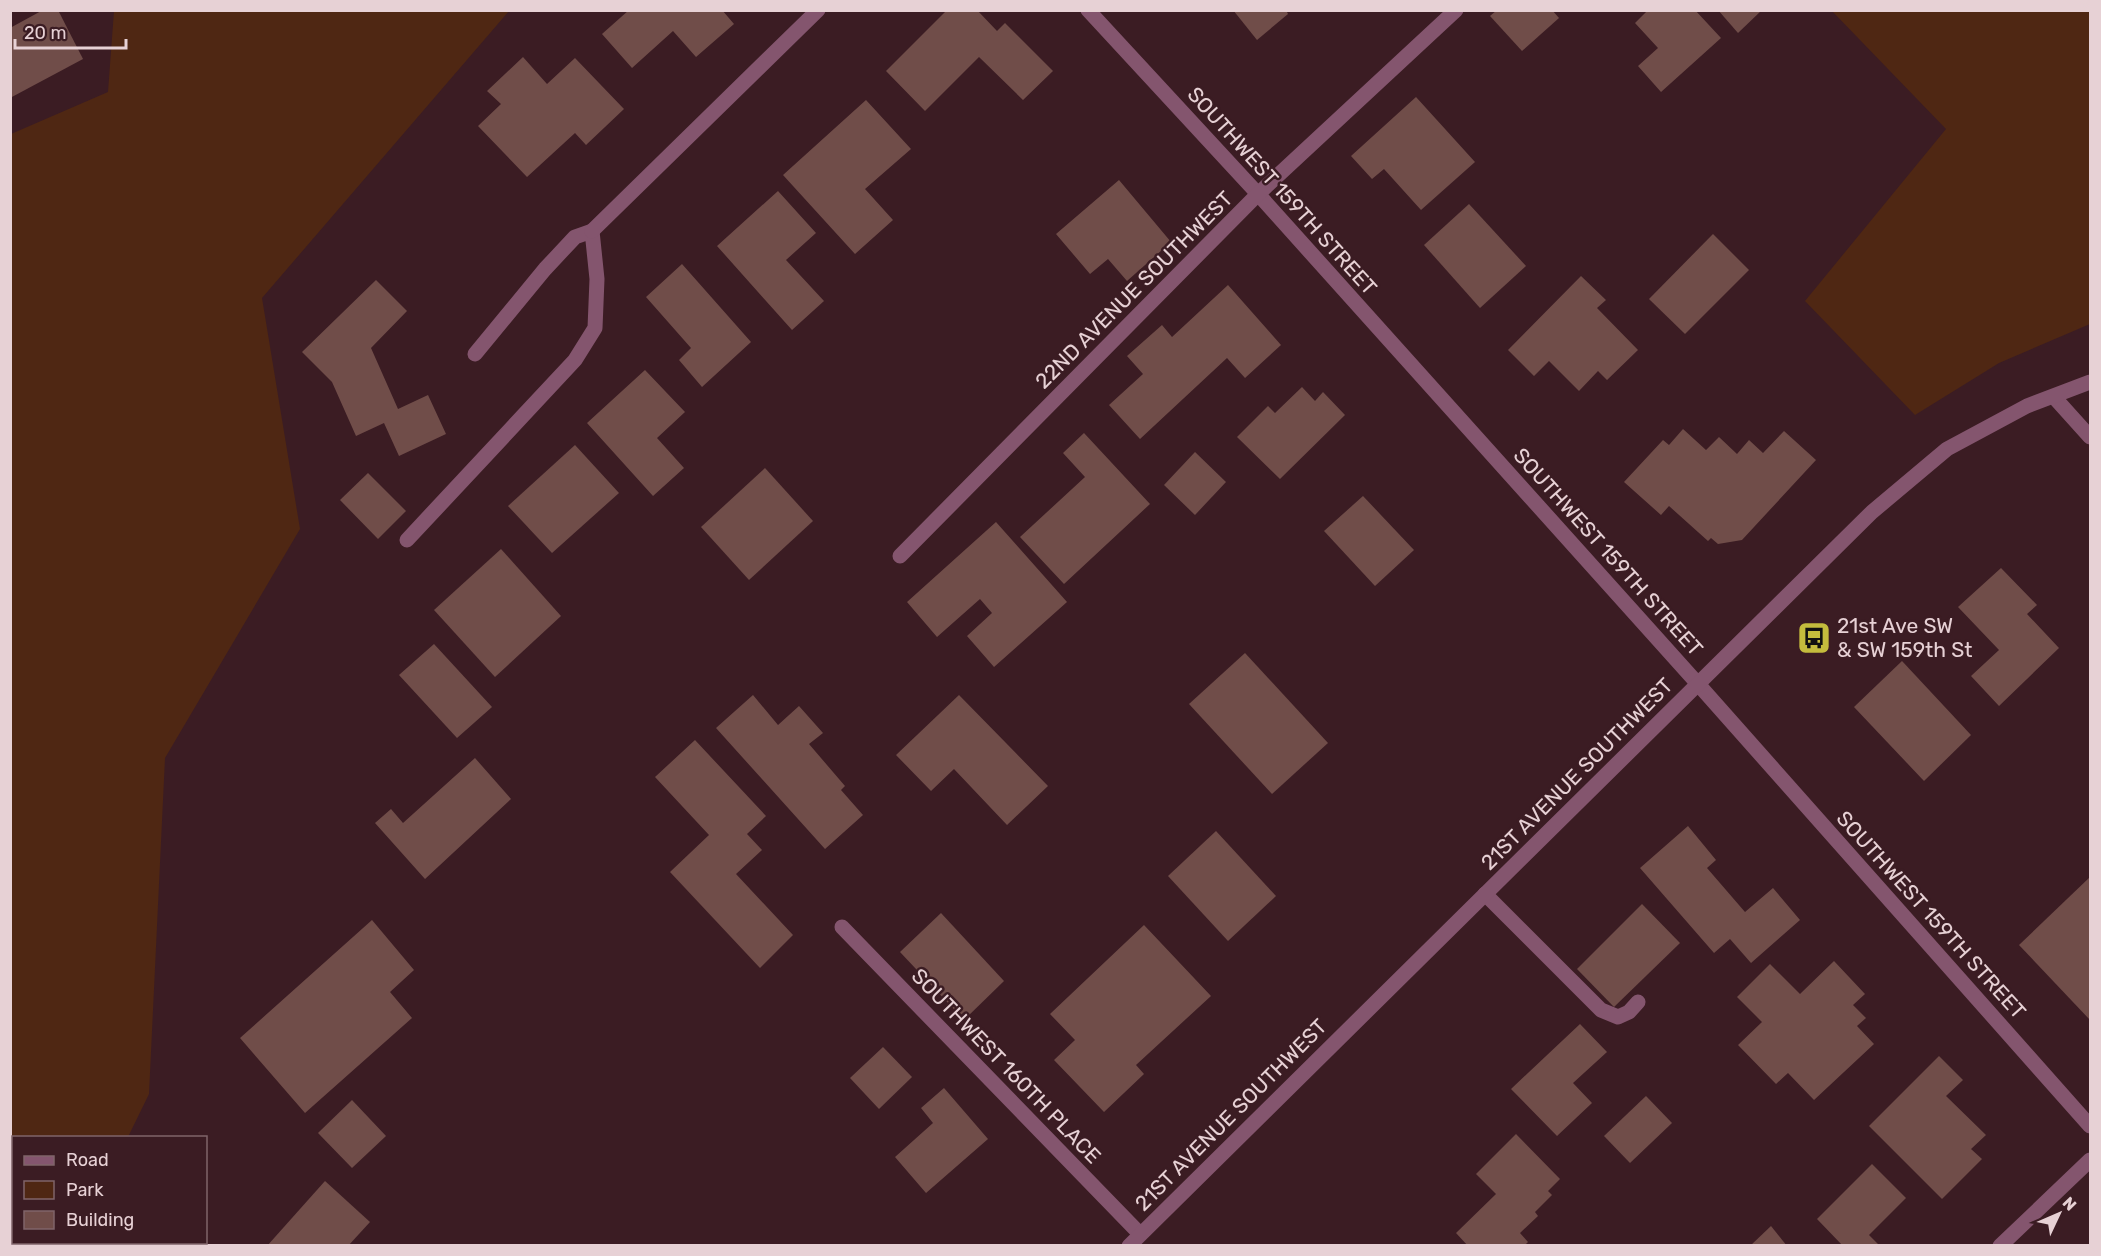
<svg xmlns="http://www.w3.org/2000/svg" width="2101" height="1256" font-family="Rubik,sans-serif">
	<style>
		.green { fill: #4f2713 }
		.building { fill: #704d49 }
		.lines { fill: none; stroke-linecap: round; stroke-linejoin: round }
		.service { stroke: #84556e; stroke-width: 15 }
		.minor { stroke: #84556e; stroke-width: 15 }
		.tertiary { stroke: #84556e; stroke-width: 15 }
		.labels { text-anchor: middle; stroke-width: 5; stroke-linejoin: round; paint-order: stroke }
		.street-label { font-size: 21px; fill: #e7d1d5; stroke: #3b1c23 }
		.poi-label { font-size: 21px; fill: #e7d1d5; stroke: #3b1c23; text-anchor: start }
	</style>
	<rect width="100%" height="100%" fill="#3b1c23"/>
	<g class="green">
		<path d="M114,11H509L262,298L300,529L165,758L149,1094L128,1137L14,1138V1242L76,1243L74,1246L11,1245V134L108,92Z"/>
		<path d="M1832,11H2090V324L1999,363L1915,415L1805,301L1946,129Z"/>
	</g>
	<g class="building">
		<path d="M43,10H58L83,59L10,98V28Z"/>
		<path d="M629,10H722L734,24L696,57L673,31L632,68L602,34Z"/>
		<path d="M947,10H977L997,31L1005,23L1053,71L1023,100L979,57L925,111L886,71Z"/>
		<path d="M1233,10H1286L1288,14L1257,40Z"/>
		<path d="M1497,10H1552L1559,18L1522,51L1490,16Z"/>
		<path d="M1648,10H1695L1721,38L1661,92L1638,66L1658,48L1635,23Z"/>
		<path d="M1718,10H1762L1738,33Z"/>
		<path d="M523,57L547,84L575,58L624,109L586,145L575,133L527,177L478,126L501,104L487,91Z"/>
		<path d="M1416,97L1475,162L1421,210L1384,169L1372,179L1351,156Z"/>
		<path d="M866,100L911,149L865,189L893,220L855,254L783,175Z"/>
		<path d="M1119,180L1171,242L1127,281L1108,259L1090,274L1056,234Z"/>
		<path d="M778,191L816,233L786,260L824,301L792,330L717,246Z"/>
		<path d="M1469,204L1526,266L1480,308L1424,245Z"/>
		<path d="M1713,234L1749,270L1685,334L1649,299Z"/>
		<path d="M682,264L751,342L702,387L679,360L691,348L646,297Z"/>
		<path d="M1581,276L1606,300L1597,308L1638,350L1607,380L1598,371L1579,391L1549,361L1534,376L1508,350Z"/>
		<path d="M376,280L407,311L371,348L398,409L428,395L446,434L399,456L384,423L356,436L332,382L302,352Z"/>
		<path d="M1228,285L1281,345L1245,378L1227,358L1140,439L1109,405L1143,374L1127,356L1162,325L1172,337Z"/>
		<path d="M645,370L685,412L657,438L684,468L653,496L587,423Z"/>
		<path d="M1302,387L1315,401L1323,392L1345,415L1280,479L1237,437L1268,406L1275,413Z"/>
		<path d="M1683,429L1706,450L1719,437L1737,454L1749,440L1763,453L1784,431L1816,460L1742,540L1718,544L1711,538L1708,541L1669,506L1661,515L1624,482L1663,440L1669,445Z"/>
		<path d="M1084,433L1150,504L1064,584L1020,537L1085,477L1063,453Z"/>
		<path d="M575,445L619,493L552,553L508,506Z"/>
		<path d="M1195,452L1226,482L1195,515L1164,485Z"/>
		<path d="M765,468L813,521L749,580L701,527Z"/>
		<path d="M368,473L406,511L378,539L340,500Z"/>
		<path d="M1363,496L1414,550L1375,586L1324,531Z"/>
		<path d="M996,522L1067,602L994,667L967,636L992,613L980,599L937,637L907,602Z"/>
		<path d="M501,549L561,616L495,677L434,610Z"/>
		<path d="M2001,568L2037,605L2027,614L2059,648L1999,706L1971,676L1999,650L1958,607Z"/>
		<path d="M434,644L492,707L457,738L399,675Z"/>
		<path d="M1245,653L1328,743L1272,794L1189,704Z"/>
		<path d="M1902,661L1971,735L1924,781L1854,707Z"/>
		<path d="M753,695L778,725L799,706L823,733L809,744L845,786L841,790L863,815L825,849L716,728Z"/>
		<path d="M959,695L1048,786L1007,825L954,769L931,791L896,755Z"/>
		<path d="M695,740L766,816L747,834L762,850L736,874L793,935L760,968L670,872L709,835L655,777Z"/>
		<path d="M475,758L511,799L425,879L375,823L391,809L403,823Z"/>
		<path d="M1688,826L1716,860L1707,868L1745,912L1773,888L1800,920L1751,963L1730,939L1714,953L1640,868Z"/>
		<path d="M1216,831L1276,896L1228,941L1168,876Z"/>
		<path d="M2090,877V1020L2019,945Z"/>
		<path d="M1642,904L1680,943L1614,1007L1577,969Z"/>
		<path d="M941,913L1004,981L964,1020L900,952Z"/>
		<path d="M372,920L414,970L390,992L412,1018L305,1113L240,1038Z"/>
		<path d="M1144,925L1211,996L1136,1065L1144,1074L1104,1112L1054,1060L1075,1040L1050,1014Z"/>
		<path d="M1834,961L1865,994L1853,1005L1866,1018L1857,1026L1874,1044L1814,1100L1788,1073L1776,1084L1738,1045L1762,1022L1737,997L1770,964L1800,994Z"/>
		<path d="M1580,1024L1607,1052L1573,1083L1592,1103L1557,1136L1511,1089Z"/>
		<path d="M883,1047L912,1077L879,1109L850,1078Z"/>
		<path d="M1939,1056L1963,1080L1946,1096L1986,1135L1971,1149L1982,1159L1942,1199L1869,1126Z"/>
		<path d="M944,1088L988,1139L926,1193L895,1157L933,1123L921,1108Z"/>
		<path d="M1646,1096L1672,1123L1630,1163L1604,1136Z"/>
		<path d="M352,1100L386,1136L352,1168L318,1133Z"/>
		<path d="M1516,1134L1560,1179L1548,1191L1552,1195L1535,1212L1538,1216L1520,1233L1528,1242L1524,1246H1468L1456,1233L1496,1194L1476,1174Z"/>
		<path d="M1872,1164L1906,1198L1869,1235L1880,1246H1843L1817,1219Z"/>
		<path d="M325,1181L370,1222L348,1246H267Z"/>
		<path d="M1771,1226L1787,1246H1750Z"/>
	</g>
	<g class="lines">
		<g class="service">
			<path d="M2054,397L2090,437"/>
			<path d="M407,540L575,360L595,328L597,279L592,231L575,237L545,269L475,354"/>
			<path d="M1485,894L1601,1010L1618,1017L1629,1012L1638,1002"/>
		</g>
		<g class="minor">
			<path d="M1088,10L1258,194L1698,684"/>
			<path d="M592,231L818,10"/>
			<path d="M900,556L1258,194L1456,10"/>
			<path d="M842,927L1140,1234"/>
			<path d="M2000,1246L2090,1160"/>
		</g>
		<g class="tertiary">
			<path d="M1698,684L2090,1126"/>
			<path d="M1129,1246L1872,512L1947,449L2027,406L2090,382"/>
		</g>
	</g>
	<defs>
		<g id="bus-square" transform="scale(1.725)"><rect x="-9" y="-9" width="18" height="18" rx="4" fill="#c4bc3d" stroke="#3b1c23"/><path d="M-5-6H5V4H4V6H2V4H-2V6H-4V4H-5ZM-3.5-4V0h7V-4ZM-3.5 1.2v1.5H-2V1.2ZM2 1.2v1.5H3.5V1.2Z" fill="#111"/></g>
	</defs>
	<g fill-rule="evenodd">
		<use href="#bus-square" x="1814" y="638"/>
	</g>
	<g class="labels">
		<g class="street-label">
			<text transform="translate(1282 191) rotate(48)" y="7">SOUTHWEST 159TH STREET</text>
			<text transform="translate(1134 290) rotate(-45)" y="7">22ND AVENUE SOUTHWEST</text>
			<text transform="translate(1608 552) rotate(48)" y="7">SOUTHWEST 159TH STREET</text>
			<text transform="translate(1577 774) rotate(-45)" y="7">21ST AVENUE SOUTHWEST</text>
			<text transform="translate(1931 915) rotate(48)" y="7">SOUTHWEST 159TH STREET</text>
			<text transform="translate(1006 1066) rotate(46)" y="7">SOUTHWEST 160TH PLACE</text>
			<text transform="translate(1231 1115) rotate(-45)" y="7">21ST AVENUE SOUTHWEST</text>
		</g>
		<g class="poi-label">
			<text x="1837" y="633">21st Ave SW<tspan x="1837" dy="24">&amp; SW 159th St</tspan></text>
		</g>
	</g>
	<rect width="2101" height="1256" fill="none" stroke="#e7d1d5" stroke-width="24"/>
	<rect x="12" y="1136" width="195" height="108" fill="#3b1c23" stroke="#80646a" stroke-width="1.5"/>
	<rect x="24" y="1156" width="30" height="9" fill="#84556e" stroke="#80646a" stroke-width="1.5"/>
	<text x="66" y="1166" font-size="18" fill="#e7d1d5">Road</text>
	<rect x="24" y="1181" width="30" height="18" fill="#4f2713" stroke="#80646a" stroke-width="1.5"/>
	<text x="66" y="1196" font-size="18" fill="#e7d1d5">Park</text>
	<rect x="24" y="1211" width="30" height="18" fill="#704d49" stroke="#80646a" stroke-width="1.5"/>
	<text x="66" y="1226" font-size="18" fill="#e7d1d5">Building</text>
	<g transform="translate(2059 1214) rotate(46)" stroke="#3b1c23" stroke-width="4.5" paint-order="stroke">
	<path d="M0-4.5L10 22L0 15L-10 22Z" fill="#e7d1d5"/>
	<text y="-9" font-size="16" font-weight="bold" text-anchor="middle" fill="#e7d1d5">N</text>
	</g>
	<path d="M15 39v9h111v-9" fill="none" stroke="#e7d1d5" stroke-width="3"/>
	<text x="24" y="39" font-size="18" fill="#e7d1d5" stroke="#3b1c23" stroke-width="4.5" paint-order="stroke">20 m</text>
</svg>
